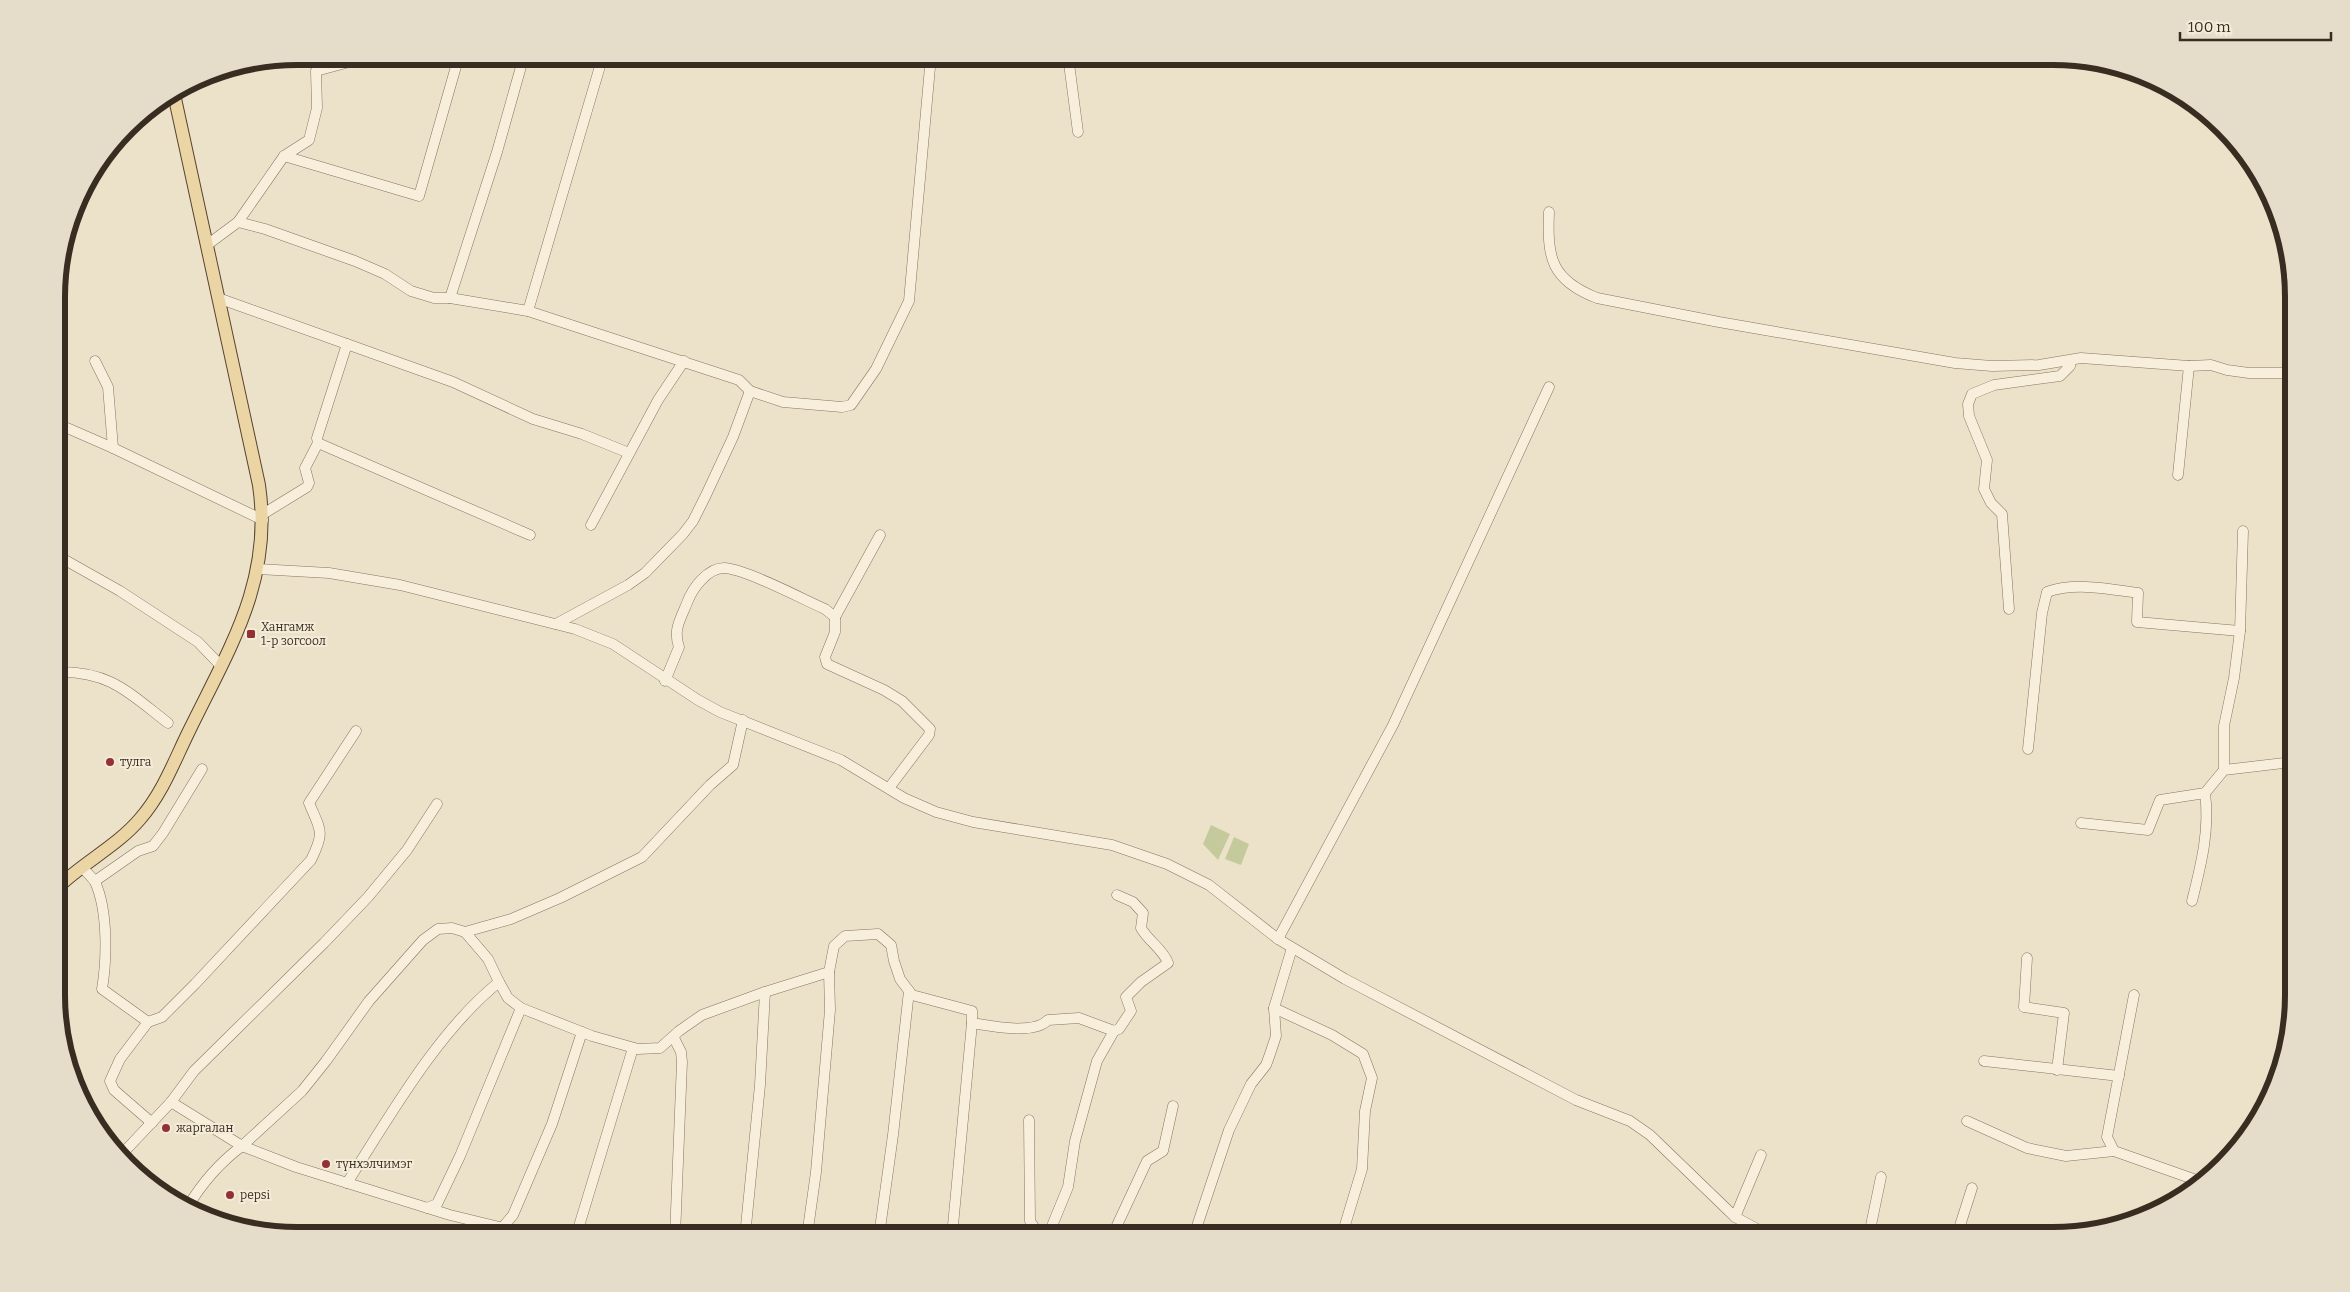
<svg xmlns="http://www.w3.org/2000/svg" width="2350" height="1292" font-family="Bitter,serif">
	<style>
		.green { fill: #c5ca9d }
		.lines { fill: none; stroke-linecap: round; stroke-linejoin: round }
		.minor-casing { stroke: #88745f; stroke-width: 11 }
		.major-casing { stroke: #564332; stroke-width: 14 }
		.minor { stroke: #f7efdc; stroke-width: 10 }
		.major { stroke: #ecd5a4; stroke-width: 12 }
		.poi-dot { fill: #933234; stroke: #f4ecd8; stroke-width: 2 }
		.labels { text-anchor: middle; stroke-width: 4; stroke-linejoin: round; paint-order: stroke }
		.poi-label { font-size: 12px; fill: #392d21; stroke: #f4ecd8; text-anchor: start }
		.rim { fill: none; stroke: #392d21; stroke-width: 6 }
	</style>
	<rect width="100%" height="100%" fill="#ece2c9"/>
	<g class="green">
		<path d="M1211,825L1230,834L1218,860L1203,844Z"/>
		<path d="M1234,837L1249,844L1241,865L1225,859Z"/>
	</g>
	<g class="lines">
		<g class="minor-casing">
			<g id="minor">
				<path d="M429,56L457,64"/>
				<path d="M1068,56L1078,132"/>
				<path d="M284,156L419,196L459,56"/>
				<path d="M1549,212C1547,258 1551,280 1597,298L1719,322L1955,363L1992,366L2039,365L2081,358L2189,366L2211,365L2227,370L2249,373H2293"/>
				<path d="M238,222L265,229L355,261L385,274L411,291L434,298H450L528,311L739,380L750,391L783,402L842,407L851,405L876,369L909,301L931,56"/>
				<path d="M207,245L238,222L284,156L309,140L317,108L316,71L353,61L386,56"/>
				<path d="M218,298L453,382L533,419L582,434L629,453"/>
				<path d="M450,298L497,152L524,56"/>
				<path d="M528,311L603,56"/>
				<path d="M347,344L317,438L318,443L530,535"/>
				<path d="M95,361L108,387L113,448"/>
				<path d="M58,424L113,448L263,520"/>
				<path d="M2178,475L2189,366"/>
				<path d="M263,514L307,487L309,483L305,468L318,443"/>
				<path d="M591,525L658,400L684,361"/>
				<path d="M58,556L120,591L198,642L221,666"/>
				<path d="M258,569L329,573L400,585L575,629L613,644L698,700L720,712L841,760L904,798L936,812L973,822L1112,845L1167,864L1209,885L1278,939L1345,979L1576,1100L1630,1121L1650,1135L1735,1217L1768,1235"/>
				<path d="M2009,609L2002,514L1991,503L1984,489L1987,460L1969,416L1968,404L1972,394L1994,385L2060,376L2070,366L2071,361"/>
				<path d="M835,617L880,535"/>
				<path d="M556,624L628,585L645,573L683,534L693,521L706,495L733,437L750,391"/>
				<path d="M58,672C110,671 129,693 168,723"/>
				<path d="M665,681L679,647C673,630 680,620 687,603C692,589 707,568 724,568C746,569 802,599 825,609L835,617V632L825,657L827,664L884,690L902,701L930,729L929,735L889,788"/>
				<path d="M2028,749L2042,613L2047,592C2075,582 2109,589 2138,593L2137,622L2240,631"/>
				<path d="M2224,770V726L2234,678L2240,631L2243,531"/>
				<path d="M2081,823L2148,830L2160,800L2205,793L2224,770L2293,762"/>
				<path d="M82,867C86,872 92,877 95,882C108,910 107,959 102,989L148,1022"/>
				<path d="M95,881L138,851L153,846L163,833L202,769"/>
				<path d="M2192,901C2201,865 2210,830 2205,793"/>
				<path d="M1278,939L1393,725L1549,387"/>
				<path d="M2027,958L2024,1007L2064,1013L2057,1070"/>
				<path d="M499,982L508,998L521,1008L592,1036L638,1049L660,1048L679,1031L702,1015L765,992L829,972L834,946L845,936L878,934L891,945L894,961L900,979L912,995L972,1011V1023C991,1026 1034,1035 1048,1020L1079,1018L1114,1031L1097,1061L1075,1141L1068,1187L1052,1226L1046,1236"/>
				<path d="M2134,995L2107,1137L2114,1151L2199,1181"/>
				<path d="M1274,1008L1332,1035L1363,1054L1372,1078L1365,1111L1362,1169L1342,1235"/>
				<path d="M1114,1031L1119,1029L1131,1011L1126,997L1141,982L1168,963C1163,949 1149,942 1141,928L1143,913L1133,902L1117,895"/>
				<path d="M674,1038L681,1052L682,1062L675,1236"/>
				<path d="M1984,1061L2119,1076"/>
				<path d="M171,1102L242,1146L302,1091L326,1061L369,1001L423,940L438,929L452,928L465,932L511,919L560,898L642,857L710,785L733,765L743,720"/>
				<path d="M1029,1120L1030,1221L1040,1236"/>
				<path d="M1967,1121L2027,1148L2066,1156L2114,1151"/>
				<path d="M152,1123L114,1090L110,1081L120,1059L148,1022L162,1017L195,984L311,860C325,832 321,831 309,803L356,731"/>
				<path d="M123,1153L171,1102L194,1071L324,943L368,897L407,850L437,804"/>
				<path d="M347,1183C390,1116 437,1032 499,982L488,959L465,932"/>
				<path d="M187,1208C202,1183 219,1163 242,1146L296,1167L450,1215L536,1236"/>
				<path d="M427,1208L437,1204L460,1156L521,1008"/>
				<path d="M1735,1217L1761,1155"/>
				<path d="M502,1228L513,1215L552,1124L582,1032"/>
				<path d="M1194,1235L1229,1130L1251,1084L1266,1065L1270,1054L1276,1036L1274,1008L1292,948"/>
				<path d="M1869,1235L1881,1177"/>
				<path d="M1957,1235L1972,1188"/>
				<path d="M576,1236L633,1048"/>
				<path d="M745,1236L760,1085L765,992"/>
				<path d="M807,1236L816,1172L830,1010L829,972"/>
				<path d="M879,1236L893,1135L909,991"/>
				<path d="M952,1236L972,1023"/>
				<path d="M1112,1236L1147,1161L1163,1151L1173,1106"/>
			</g>
		</g>
		<g class="major-casing">
			<path id="major" d="M58,887C84,862 117,846 140,819C163,793 175,759 190,729C230,647 273,580 259,485L174,94"/>
		</g>
		<use href="#minor" class="minor"/>
		<use href="#major" class="major"/>
	</g>
	<g class="poi-dot">
		<rect x="246" y="629" width="10" height="10" rx="2.5"/>
		<circle cx="110" cy="762" r="5"/>
		<circle cx="166" cy="1128" r="5"/>
		<circle cx="326" cy="1164" r="5"/>
		<circle cx="230" cy="1195" r="5"/>
	</g>
	<g class="labels">
		<g class="poi-label">
			<text x="261" y="631">Хангамж<tspan x="261" dy="14">1-р зогсоол</tspan></text>
			<text x="120" y="766">тулга</text>
			<text x="176" y="1132">жаргалан</text>
			<text x="336" y="1168">түнхэлчимэг</text>
			<text x="240" y="1199">pepsi</text>
		</g>
	</g>
	<path d="M0 0H2350V1292H0ZM297 65H2053A232 232 0 0 1 2285 297V995A232 232 0 0 1 2053 1227H297A232 232 0 0 1 65 995V297A232 232 0 0 1 297 65Z" fill="#e5ddc9" fill-rule="evenodd"/>
	<path class="rim" d="M297 65H2053A232 232 0 0 1 2285 297V995A232 232 0 0 1 2053 1227H297A232 232 0 0 1 65 995V297A232 232 0 0 1 297 65Z"/>
	<path d="M2180 32v8h151v-8" fill="none" stroke="#392d21" stroke-width="2.5"/>
	<text x="2188" y="32" font-size="15" fill="#392d21" stroke="#f4ecd8" stroke-width="4" paint-order="stroke">100 m</text>
</svg>
